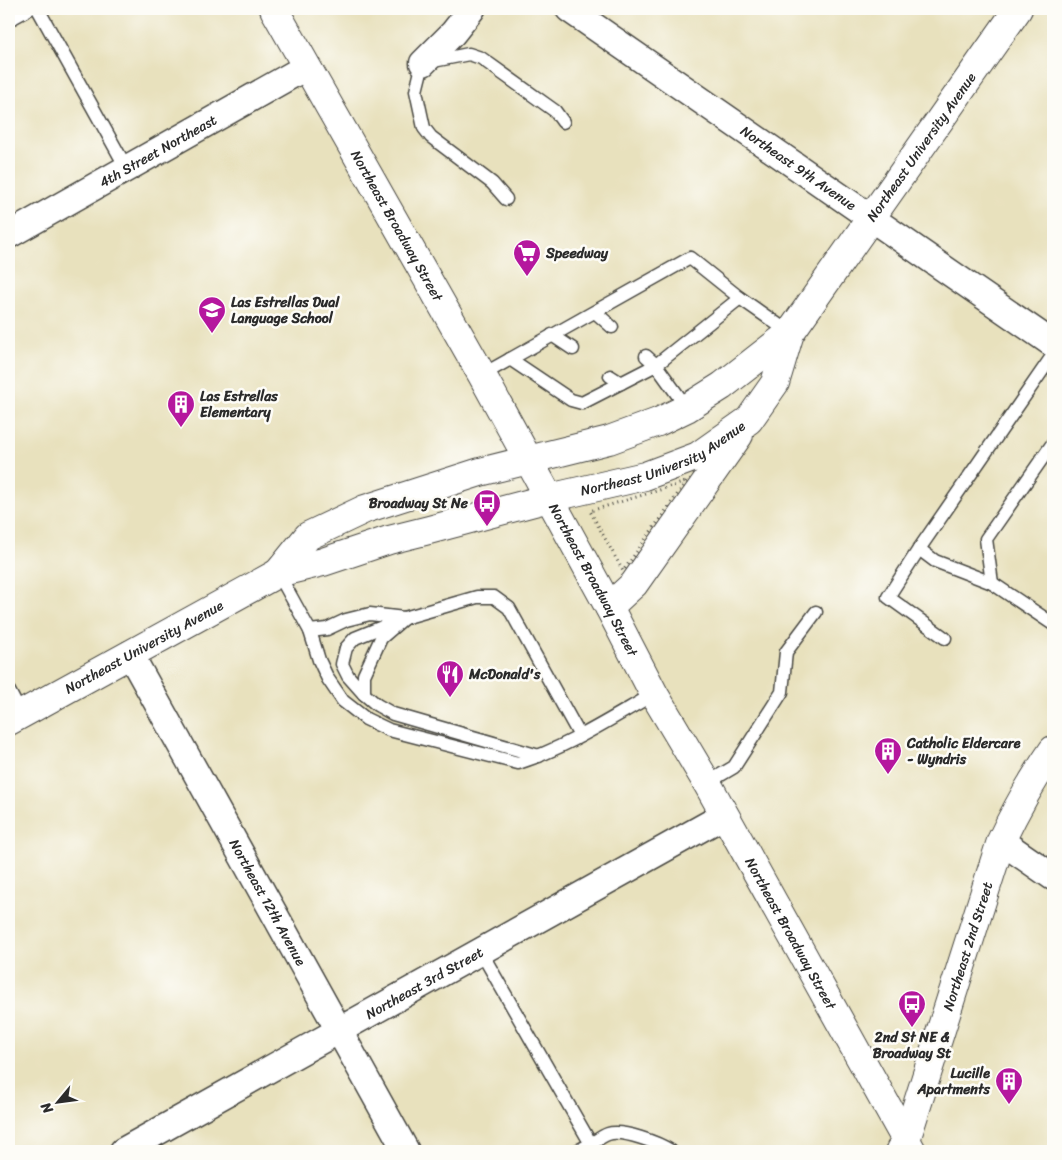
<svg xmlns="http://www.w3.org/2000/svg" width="1062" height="1160" font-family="Sriracha,sans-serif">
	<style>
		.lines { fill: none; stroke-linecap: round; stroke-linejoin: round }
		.lane-casing { stroke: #474641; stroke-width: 15 }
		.street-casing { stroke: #474641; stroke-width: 29 }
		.secondary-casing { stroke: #474641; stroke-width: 30 }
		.path { stroke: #474641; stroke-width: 3; stroke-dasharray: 1 4; stroke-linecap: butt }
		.lane { stroke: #fff; stroke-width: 12 }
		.street { stroke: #fff; stroke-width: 26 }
		.secondary { stroke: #fff; stroke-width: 28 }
		.labels { text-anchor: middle; stroke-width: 5; stroke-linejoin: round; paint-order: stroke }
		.street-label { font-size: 14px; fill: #2b2b2b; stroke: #fdfcf7 }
		.poi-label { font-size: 14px; font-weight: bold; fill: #2b2b2b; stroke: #fdfcf7; text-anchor: start }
	</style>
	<rect width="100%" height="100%" fill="#fdfcf7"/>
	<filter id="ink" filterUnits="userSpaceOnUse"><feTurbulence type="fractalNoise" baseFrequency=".02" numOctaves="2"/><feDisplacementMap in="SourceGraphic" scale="10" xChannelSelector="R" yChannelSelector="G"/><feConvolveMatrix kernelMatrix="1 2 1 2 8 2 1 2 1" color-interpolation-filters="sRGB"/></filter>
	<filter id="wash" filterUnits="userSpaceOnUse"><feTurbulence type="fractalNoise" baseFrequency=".0096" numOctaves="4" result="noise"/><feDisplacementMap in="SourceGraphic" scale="20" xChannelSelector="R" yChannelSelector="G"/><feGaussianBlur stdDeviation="1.12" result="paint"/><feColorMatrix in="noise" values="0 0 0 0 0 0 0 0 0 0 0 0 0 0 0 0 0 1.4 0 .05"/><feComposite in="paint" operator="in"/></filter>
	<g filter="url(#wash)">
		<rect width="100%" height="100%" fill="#e8e1bd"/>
	</g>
	<g filter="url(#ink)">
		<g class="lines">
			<g class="lane-casing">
				<g id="lane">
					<path d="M38,9L127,169"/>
					<path d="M9,20L29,9"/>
					<path d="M506,199L492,183L431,137L424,128L416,91L423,63L469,54L481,58L555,111L563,122"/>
					<path d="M740,298L790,333"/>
					<path d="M595,312L612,327"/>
					<path d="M552,335L573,349"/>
					<path d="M510,359L571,400L582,403L656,365L646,356"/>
					<path d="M482,375L690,258L740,298L656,365L687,408"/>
					<path d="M610,376L621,383"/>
					<path d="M919,549L935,561L992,583L1053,624"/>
					<path d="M278,573L310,631L319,660L328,679L343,701L366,719L389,730L518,763C566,748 610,719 654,694"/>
					<path d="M992,583L986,539L1053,443"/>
					<path d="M404,618L381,638L364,675V694L377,705L393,714L539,756"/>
					<path d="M310,631L327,629L346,620L370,614L404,618L477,597H494L509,608L580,736"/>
					<path d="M945,638L888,597L919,549L1053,355"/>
					<path d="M9,691L21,714"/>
					<path d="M364,694L348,676L342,664L346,648L355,638L392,623"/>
					<path d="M707,783L734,767L782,692L786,652L816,612"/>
					<path d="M481,952L591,1144C596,1141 602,1136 608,1134C622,1129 659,1143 671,1151"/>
					<path d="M577,1151L591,1144"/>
				</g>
			</g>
			<g class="street-casing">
				<g id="street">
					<path id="s1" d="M569,9L1053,344"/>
					<path d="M423,63L453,33L472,9"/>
					<path id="s2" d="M9,235L306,67"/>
					<path id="s3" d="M130,654L406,1151"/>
					<path d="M1001,841L1053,877"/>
					<path id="s4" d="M123,1151L725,815"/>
				</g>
			</g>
			<g class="secondary-casing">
				<g id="secondary">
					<path id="s5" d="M274,9L482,375L609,607L654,694L707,783L912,1151"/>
					<path id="s6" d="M278,573L308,536L365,509L480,472L609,440L658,422L687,408L722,386L790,333L1018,9"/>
					<path d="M609,607L634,584L739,435"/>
					<path id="s7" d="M9,721L278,573L323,562L389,540L429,530L549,498L645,476L698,456L749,420L775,383L790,333"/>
					<path id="s8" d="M900,1150L906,1140L1001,841C1016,809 1033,779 1053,750"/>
				</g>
			</g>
			<path class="path" d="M686,482L623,571L590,511Z"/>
			<use href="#lane" class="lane"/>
			<use href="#street" class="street"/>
			<use href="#secondary" class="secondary"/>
		</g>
	</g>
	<defs>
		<g id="supermarket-pin" transform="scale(1.4375)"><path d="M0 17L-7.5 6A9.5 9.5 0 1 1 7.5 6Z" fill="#b5179e" stroke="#fdfcf7"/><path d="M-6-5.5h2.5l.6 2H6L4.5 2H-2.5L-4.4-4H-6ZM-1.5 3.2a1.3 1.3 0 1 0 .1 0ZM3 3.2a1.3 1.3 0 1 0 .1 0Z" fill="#fff"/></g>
		<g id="school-pin" transform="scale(1.4375)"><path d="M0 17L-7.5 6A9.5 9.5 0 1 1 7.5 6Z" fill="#b5179e" stroke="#fdfcf7"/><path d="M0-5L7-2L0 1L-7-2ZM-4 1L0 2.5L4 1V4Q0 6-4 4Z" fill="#fff"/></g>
		<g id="building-pin" transform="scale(1.4375)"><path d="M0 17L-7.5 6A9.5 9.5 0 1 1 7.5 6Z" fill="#b5179e" stroke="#fdfcf7"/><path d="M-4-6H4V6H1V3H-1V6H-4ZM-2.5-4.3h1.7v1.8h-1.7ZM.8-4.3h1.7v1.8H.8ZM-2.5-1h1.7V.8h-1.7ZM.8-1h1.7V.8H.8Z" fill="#fff"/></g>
		<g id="bus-pin" transform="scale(1.4375)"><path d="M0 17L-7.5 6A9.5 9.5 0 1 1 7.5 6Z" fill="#b5179e" stroke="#fdfcf7"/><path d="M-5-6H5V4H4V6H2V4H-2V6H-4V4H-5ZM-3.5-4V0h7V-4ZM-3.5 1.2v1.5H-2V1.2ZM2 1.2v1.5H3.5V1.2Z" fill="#fff"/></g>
		<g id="restaurant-pin" transform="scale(1.4375)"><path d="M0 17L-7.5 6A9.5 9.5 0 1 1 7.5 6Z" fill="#b5179e" stroke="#fdfcf7"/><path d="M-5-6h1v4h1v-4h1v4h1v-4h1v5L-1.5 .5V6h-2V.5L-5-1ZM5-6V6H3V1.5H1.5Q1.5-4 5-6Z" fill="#fff"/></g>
	</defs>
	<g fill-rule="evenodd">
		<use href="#supermarket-pin" x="527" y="253"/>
		<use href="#school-pin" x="212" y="310"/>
		<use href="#building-pin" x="181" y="404"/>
		<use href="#bus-pin" x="487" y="503"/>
		<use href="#restaurant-pin" x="450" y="674"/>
		<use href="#building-pin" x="888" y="751"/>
		<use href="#bus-pin" x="912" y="1004"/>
		<use href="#building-pin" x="1009" y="1081"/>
	</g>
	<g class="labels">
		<g class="street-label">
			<text dy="5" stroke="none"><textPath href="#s6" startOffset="804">Northeast University Avenue</textPath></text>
			<text dy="5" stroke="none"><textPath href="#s2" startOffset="171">4th Street Northeast</textPath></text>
			<text dy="5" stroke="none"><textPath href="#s1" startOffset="279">Northeast 9th Avenue</textPath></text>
			<text dy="5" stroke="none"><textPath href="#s5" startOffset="249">Northeast Broadway Street</textPath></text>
			<text dy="5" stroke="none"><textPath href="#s7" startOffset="710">Northeast University Avenue</textPath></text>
			<text dy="5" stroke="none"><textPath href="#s5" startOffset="654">Northeast Broadway Street</textPath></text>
			<text dy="5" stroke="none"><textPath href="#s7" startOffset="154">Northeast University Avenue</textPath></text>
			<text dy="5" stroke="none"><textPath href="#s3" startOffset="284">Northeast 12th Avenue</textPath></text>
			<text dy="5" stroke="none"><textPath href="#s5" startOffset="1059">Northeast Broadway Street</textPath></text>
			<text dy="5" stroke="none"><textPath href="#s8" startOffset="215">Northeast 2nd Street</textPath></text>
			<text dy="5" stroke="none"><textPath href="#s4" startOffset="345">Northeast 3rd Street</textPath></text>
		</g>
		<g class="poi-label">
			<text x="546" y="258">Speedway</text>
			<text x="231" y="307">Las Estrellas Dual<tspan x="231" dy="16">Language School</tspan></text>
			<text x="200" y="401">Las Estrellas<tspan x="200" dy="16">Elementary</tspan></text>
			<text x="468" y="508" text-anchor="end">Broadway St Ne</text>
			<text x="469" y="679">McDonald's</text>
			<text x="907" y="748">Catholic Eldercare<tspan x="907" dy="16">- Wyndris</tspan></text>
			<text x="912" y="1042" text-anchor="middle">2nd St NE &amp;<tspan x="912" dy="16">Broadway St</tspan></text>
			<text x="990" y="1078" text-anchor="end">Lucille<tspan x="990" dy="16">Apartments</tspan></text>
		</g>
	</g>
	<rect width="1062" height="1160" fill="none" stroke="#fdfcf7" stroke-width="30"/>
	<g transform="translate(58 1102) rotate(241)" stroke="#fdfcf7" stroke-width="4" paint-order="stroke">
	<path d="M0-4L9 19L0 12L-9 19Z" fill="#2b2b2b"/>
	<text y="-8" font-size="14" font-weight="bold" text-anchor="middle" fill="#2b2b2b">N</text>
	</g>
</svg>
